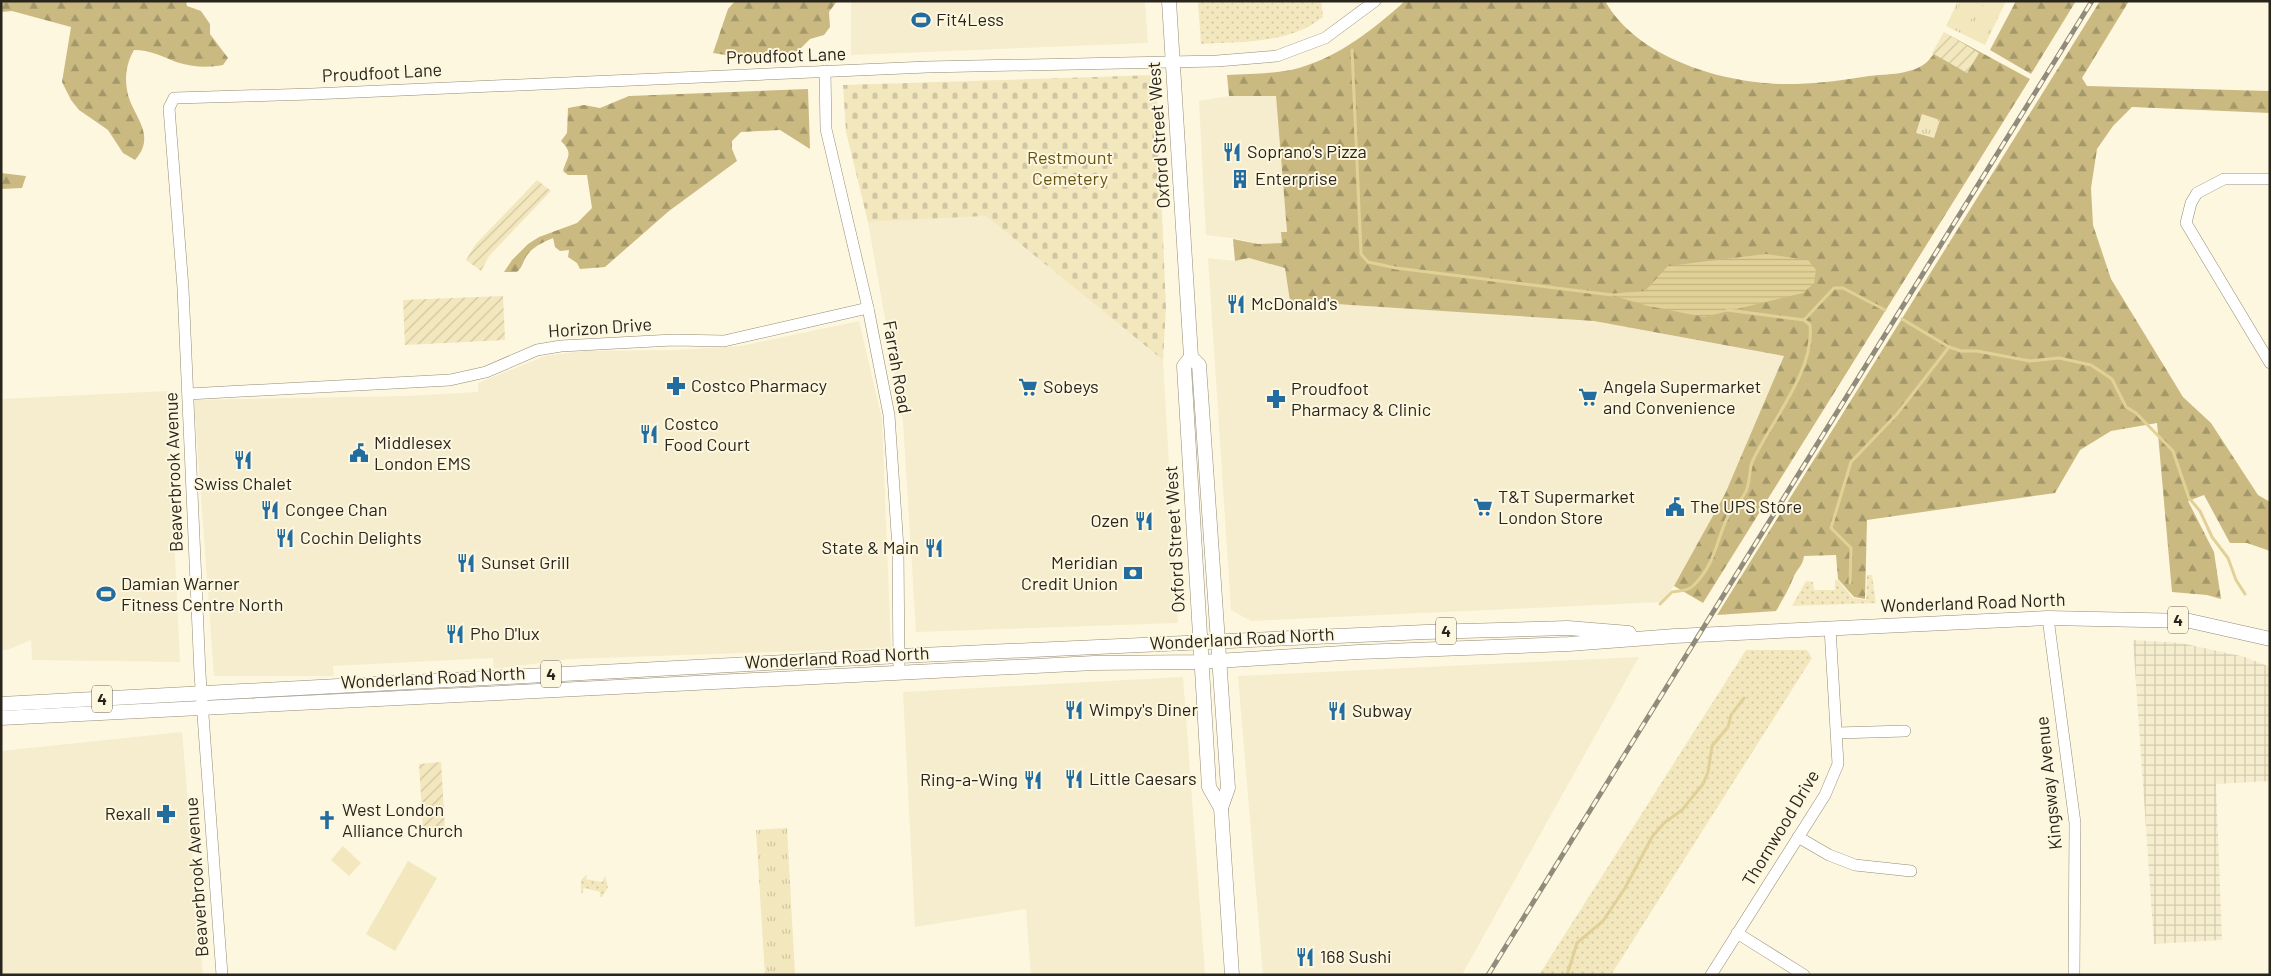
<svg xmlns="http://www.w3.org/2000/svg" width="2271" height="976" font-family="Barlow,sans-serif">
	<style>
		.built { fill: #f6edce }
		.industrial { fill: url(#industrial-grid) }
		.grass { fill: url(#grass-dots) }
		.forest { fill: url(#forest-firs) }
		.cemetery { fill: url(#cemetery-stones) }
		.park { fill: url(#park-tufts) }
		.garden { fill: url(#garden-furrows) }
		.pitch { fill: #f3e7be }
		.water { fill: url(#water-rules) }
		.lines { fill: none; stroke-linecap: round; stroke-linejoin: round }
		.stream { stroke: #e2d197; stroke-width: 3 }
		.minor-casing { stroke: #928b76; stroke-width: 12 }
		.major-casing { stroke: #928b76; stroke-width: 15 }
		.minor { stroke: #fff; stroke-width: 11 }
		.major { stroke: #fff; stroke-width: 14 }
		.rail-casing { stroke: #908b7b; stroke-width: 5 }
		.rail { stroke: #fef7df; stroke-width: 3; stroke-dasharray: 9; stroke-linecap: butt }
		.labels { text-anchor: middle; stroke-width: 4; stroke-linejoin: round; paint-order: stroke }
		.shield { fill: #fef7df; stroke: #686457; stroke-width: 1 }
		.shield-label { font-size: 16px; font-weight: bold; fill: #28251d }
		.poi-label { font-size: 18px; fill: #28251d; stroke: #fef7df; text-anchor: start }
		.street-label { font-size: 18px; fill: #28251d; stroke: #fef7df }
		.park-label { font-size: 18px; fill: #65540f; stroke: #fef7df }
	</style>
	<defs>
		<pattern id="industrial-grid" width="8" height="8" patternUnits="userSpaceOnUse" patternTransform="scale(1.25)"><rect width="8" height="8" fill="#f6edce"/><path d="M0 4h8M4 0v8" fill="none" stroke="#d3cbb0"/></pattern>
		<pattern id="grass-dots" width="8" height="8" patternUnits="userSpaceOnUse" patternTransform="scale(1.25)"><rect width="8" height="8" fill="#f3e7be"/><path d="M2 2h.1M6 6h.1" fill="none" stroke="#d0c6a3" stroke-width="1.8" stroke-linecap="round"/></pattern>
		<pattern id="forest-firs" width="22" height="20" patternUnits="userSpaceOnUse" patternTransform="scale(1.25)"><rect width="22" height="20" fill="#caba81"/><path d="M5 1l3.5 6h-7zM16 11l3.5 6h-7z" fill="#a49769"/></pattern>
		<pattern id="cemetery-stones" width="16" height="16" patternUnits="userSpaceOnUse" patternTransform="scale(1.25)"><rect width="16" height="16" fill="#f3e7be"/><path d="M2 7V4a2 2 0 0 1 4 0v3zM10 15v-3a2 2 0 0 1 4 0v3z" fill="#d0c6a3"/></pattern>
		<pattern id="park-tufts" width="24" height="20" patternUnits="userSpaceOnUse" patternTransform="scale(1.25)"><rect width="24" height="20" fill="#f3e7be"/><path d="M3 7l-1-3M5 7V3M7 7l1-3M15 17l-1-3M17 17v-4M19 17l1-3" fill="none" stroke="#d0c6a3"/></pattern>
		<pattern id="garden-furrows" width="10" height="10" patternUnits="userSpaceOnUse" patternTransform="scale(1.25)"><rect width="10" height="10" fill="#f3e7be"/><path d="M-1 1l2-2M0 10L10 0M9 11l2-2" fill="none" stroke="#d0c6a3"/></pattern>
		<pattern id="water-rules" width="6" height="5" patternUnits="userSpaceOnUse" patternTransform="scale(1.25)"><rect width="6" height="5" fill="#e2d197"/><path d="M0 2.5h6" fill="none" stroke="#c2b382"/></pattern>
	</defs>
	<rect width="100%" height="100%" fill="#fef7df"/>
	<g class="built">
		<path d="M851,1H1145L1148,43L851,55Z"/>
		<path d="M1276,95L1287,232L1283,243L1258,244L1239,239L1206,235L1199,101L1229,96Z"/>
		<path d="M986,216L1163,360L1178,623L916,632L903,421L868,222Z"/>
		<path d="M1208,258L1235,261L1249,258L1286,268L1290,301L1594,321L1784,356L1725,494L1674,586L1662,602L1251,621L1231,610Z"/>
		<path d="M859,321L882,419L891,648L569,659L494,669L493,658L333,666L334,676H214L194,400L407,396L478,392V383L545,356L583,351L676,350L740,346Z"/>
		<path d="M167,391L180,662L32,660L31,640L7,650H1V399Z"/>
		<path d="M1639,657L1462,975H1263L1238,676Z"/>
		<path d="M1183,677L1205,975H1031L1026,909L915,927L903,692Z"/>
		<path d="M182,732L203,975H1V751Z"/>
	</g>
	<path class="industrial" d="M2133,640L2181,643L2245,657L2270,667V781L2216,784L2222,940L2154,944Z"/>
	<g class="grass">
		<path d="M1198,1H1321L1323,17C1290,44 1242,41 1201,44Z"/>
		<path d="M1867,575H1872L1876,603L1792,606L1806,581L1813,582L1814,590H1835V580H1838L1853,598L1866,600Z"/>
		<path d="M1746,650H1807L1812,658L1611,975H1539Z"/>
		<path d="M587,874L586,879L602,882L605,876L608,887L602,897H600V892L584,888L582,894L581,892V880Z"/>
	</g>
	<g class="forest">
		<path d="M1,1H186L187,6L201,11L210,24V34L228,58L223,65C207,68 192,67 176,62C161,56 150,50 134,50C126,64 124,78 128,95C134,117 157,136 135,160L123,153L108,130L79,110L71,100L62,82L71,27L12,11L1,12Z"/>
		<path d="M735,1H837L829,12L830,27L824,35L810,39L797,52L754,57L732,56L713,53L728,9Z"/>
		<path d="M1405,1H1605C1639,61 1731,86 1796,84C1821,83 1845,80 1869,76C1887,74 1912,75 1927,62C1935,54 1941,42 1947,34L2030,79L1703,603L1674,586L1725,494L1784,356L1594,321L1290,301L1285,268L1249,258L1235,261L1233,239L1258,244L1282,243L1281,232H1287L1276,96H1229L1227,75C1250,74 1276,74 1299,68C1340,56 1374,29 1405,1Z"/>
		<path d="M2016,1H2076L2031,74L1990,50Z"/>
		<path d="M2100,1H2129L2082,78L2087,86L2270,91V113L2132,107L2113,126L2097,149L2091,188L2093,225L2111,279L2183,397L2211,423L2258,495L2270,502V551L2247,543H2230L2204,495L2188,501L2214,552L2221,599L2207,595L2172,592L2157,423L2111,431L2080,450L2055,493L1867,520L1865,599L1854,597L1838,579L1836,555L1804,556C1803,565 1798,568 1794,576C1789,589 1783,599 1776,611L1717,615Z"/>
		<path d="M808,89L810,149L780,130L741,132L732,141V149L737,161L669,211L605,267L580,269L577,263L568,257L569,250L560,251L555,247L553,238C544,242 534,246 528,254C523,260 523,267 517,272H504L512,260L528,244L539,237L577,223L592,208L587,175H568L563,171C567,156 574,154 561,141L567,133L568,108L584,105L600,108L629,96Z"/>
		<path d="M1,173L26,176L22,188L1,189Z"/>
	</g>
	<path class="cemetery" d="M1156,75L1166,308L1163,360L986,216L868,222L846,132L843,85Z"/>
	<g class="park">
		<path d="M1958,1H2006L1985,45L1946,26Z"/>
		<path d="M1922,114L1940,120L1934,138L1916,133Z"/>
		<path d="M787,828L795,975H765L756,830Z"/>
	</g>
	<g class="garden">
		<path d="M1944,32L1979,53L1967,73L1932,53Z"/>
		<path d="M537,180L551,191L489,256L481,271L466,260L475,245Z"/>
		<path d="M503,296L505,340L405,345L403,300Z"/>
		<path d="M441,762L445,828L423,829L419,764Z"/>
	</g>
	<g class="pitch">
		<path d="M1962,1H1980L1968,26L1953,19Z"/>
		<path d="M1985,1H1996L2001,4L1986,35L1972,28Z"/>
		<path d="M343,846L361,863L349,876L331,860Z"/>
		<path d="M408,861L437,878L395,951L366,934Z"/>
	</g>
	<path class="water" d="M1766,254L1808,260L1816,270L1814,283L1803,293L1704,317L1648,306L1608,294L1645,291L1668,266Z"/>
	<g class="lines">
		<g class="stream">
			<path d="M1352,50L1361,254L1368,262L1396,268L1612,295"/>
			<path d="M1902,319L1949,347L1961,351H1977L2030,361L2059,358L2091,365L2112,379L2126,407L2136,413L2173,451L2189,498L2200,511L2212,537L2228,558L2236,580L2245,594"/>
			<path d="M1804,320L1834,288H1843L1885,310"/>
			<path d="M1850,583L1851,548L1831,528L1851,462L1897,414L1949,347"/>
			<path d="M1660,604L1672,592C1679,591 1688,591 1693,586C1715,565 1716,542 1727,518C1731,508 1741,502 1745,493C1751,484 1748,470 1753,460C1772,420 1815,370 1810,325L1804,320L1727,310"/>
			<path d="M1567,975L1577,943L1603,921L1625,888L1652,837L1664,823L1682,810L1703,784L1708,772L1712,746L1728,727L1731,715L1744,698"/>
		</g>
		<g class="minor-casing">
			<g id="minor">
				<path d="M825,71L826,129L868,308L889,415L898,548L899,673"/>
				<path d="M2270,179H2224L2197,193L2191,203L2186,223L2270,363"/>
				<path d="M188,394L450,380L486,372L537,350L561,346L673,340L724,341L868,308"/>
				<path d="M2048,618L2075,823L2074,975"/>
				<path d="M1837,733L1905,731"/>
				<path d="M1798,837L1829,855L1855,865L1911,871"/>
				<path d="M1737,933L1804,975"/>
				<path d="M222,975L200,674L183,288L169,108L174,98L312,94L927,67L1217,61L1277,56L1325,38L1375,1"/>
				<path d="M1711,975L1825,795L1838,764L1830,628"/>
			</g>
		</g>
		<g class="major-casing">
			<g id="major">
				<path d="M1169,1L1191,357L1199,365L1228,788L1221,808"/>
				<path d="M1191,357L1184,366L1209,787L1221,808L1232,975"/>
				<path d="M1,704L899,656L1426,632L1568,628L1629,633"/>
				<path d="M1,718L1094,663L1201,662L1359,652L1569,644L1675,636L2048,618L2190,621L2270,639"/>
			</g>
		</g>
		<use href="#minor" class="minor"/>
		<use href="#major" class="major"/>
		<g class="rail-casing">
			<path id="rail" d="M1488,975L2092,1"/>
		</g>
		<use href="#rail" class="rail"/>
	</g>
	<defs>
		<g id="stadium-bare" transform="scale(1.5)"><path d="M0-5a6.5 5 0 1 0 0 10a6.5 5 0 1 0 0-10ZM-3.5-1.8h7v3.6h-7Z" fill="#236ca0" stroke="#fef7df" stroke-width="2.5" paint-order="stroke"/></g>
		<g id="restaurant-bare" transform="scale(1.5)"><path d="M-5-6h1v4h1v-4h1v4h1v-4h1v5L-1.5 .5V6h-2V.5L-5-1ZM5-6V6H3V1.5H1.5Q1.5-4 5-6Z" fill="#236ca0" stroke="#fef7df" stroke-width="2.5" paint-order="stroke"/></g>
		<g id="building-bare" transform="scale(1.5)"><path d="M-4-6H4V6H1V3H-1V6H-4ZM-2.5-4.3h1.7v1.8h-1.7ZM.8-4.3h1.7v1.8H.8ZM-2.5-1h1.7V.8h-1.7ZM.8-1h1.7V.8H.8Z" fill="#236ca0" stroke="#fef7df" stroke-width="2.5" paint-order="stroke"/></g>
		<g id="pharmacy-bare" transform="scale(1.5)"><path d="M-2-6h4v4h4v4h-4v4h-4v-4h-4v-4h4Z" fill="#236ca0" stroke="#fef7df" stroke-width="2.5" paint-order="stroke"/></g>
		<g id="supermarket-bare" transform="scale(1.5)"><path d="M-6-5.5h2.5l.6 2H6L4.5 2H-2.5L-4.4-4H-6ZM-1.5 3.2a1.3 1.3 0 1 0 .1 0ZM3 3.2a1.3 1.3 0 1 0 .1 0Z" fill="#236ca0" stroke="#fef7df" stroke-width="2.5" paint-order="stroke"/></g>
		<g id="civic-bare" transform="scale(1.5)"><path d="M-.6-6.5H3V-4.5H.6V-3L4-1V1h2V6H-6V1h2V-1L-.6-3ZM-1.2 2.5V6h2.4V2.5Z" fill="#236ca0" stroke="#fef7df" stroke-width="2.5" paint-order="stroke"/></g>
		<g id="bank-bare" transform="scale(1.5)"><path d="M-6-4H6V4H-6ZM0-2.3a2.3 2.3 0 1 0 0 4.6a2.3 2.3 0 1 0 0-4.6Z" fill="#236ca0" stroke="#fef7df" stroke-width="2.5" paint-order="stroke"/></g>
		<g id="church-bare" transform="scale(1.5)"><path d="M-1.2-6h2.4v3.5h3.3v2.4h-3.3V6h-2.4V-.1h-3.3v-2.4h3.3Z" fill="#236ca0" stroke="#fef7df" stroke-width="2.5" paint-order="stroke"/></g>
	</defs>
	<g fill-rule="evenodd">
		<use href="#stadium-bare" x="921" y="20"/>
		<use href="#restaurant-bare" x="1232" y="152"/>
		<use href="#building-bare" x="1240" y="179"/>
		<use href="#restaurant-bare" x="1236" y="304"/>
		<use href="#pharmacy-bare" x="676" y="386"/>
		<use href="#supermarket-bare" x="1028" y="387"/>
		<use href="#supermarket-bare" x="1588" y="397"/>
		<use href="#pharmacy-bare" x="1276" y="399"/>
		<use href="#restaurant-bare" x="649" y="434"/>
		<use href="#civic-bare" x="359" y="453"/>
		<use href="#restaurant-bare" x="243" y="460"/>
		<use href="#supermarket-bare" x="1483" y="507"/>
		<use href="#civic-bare" x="1675" y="507"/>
		<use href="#restaurant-bare" x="270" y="510"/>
		<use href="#restaurant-bare" x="1144" y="521"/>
		<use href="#restaurant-bare" x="285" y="538"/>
		<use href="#restaurant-bare" x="934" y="548"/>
		<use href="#restaurant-bare" x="466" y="563"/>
		<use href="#bank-bare" x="1133" y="573"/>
		<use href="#stadium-bare" x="106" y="594"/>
		<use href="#restaurant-bare" x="455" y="634"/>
		<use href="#restaurant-bare" x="1074" y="710"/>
		<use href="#restaurant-bare" x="1337" y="711"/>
		<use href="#restaurant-bare" x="1074" y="779"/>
		<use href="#restaurant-bare" x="1033" y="780"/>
		<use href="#pharmacy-bare" x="166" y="814"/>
		<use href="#church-bare" x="327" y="820"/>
		<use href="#restaurant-bare" x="1305" y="957"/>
	</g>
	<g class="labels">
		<g class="shield">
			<rect x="2168" y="606.5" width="20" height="27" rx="4"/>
			<rect x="1436" y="617.5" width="20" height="27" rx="4"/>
			<rect x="541" y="660.5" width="20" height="27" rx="4"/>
			<rect x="92" y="685.5" width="20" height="27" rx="4"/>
		</g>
		<g class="shield-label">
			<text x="2178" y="626">4</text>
			<text x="1446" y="637">4</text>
			<text x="551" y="680">4</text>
			<text x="102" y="705">4</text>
		</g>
		<g class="poi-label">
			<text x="936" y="26">Fit4Less</text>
			<text x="1247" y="158">Soprano's Pizza</text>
			<text x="1255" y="185">Enterprise</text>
			<text x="1251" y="310">McDonald's</text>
			<text x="691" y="392">Costco Pharmacy</text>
			<text x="1043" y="393">Sobeys</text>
			<text x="1603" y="393">Angela Supermarket<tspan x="1603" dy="21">and Convenience</tspan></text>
			<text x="1291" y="395">Proudfoot<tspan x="1291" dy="21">Pharmacy &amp; Clinic</tspan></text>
			<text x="664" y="430">Costco<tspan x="664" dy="21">Food Court</tspan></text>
			<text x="374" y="449">Middlesex<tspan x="374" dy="21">London EMS</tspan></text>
			<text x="243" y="490" text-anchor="middle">Swiss Chalet</text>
			<text x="1498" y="503">T&amp;T Supermarket<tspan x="1498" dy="21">London Store</tspan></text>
			<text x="1690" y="513">The UPS Store</text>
			<text x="285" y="516">Congee Chan</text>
			<text x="1129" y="527" text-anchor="end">Ozen</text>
			<text x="300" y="544">Cochin Delights</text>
			<text x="919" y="554" text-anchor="end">State &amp; Main</text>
			<text x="481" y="569">Sunset Grill</text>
			<text x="1118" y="569" text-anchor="end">Meridian<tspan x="1118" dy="21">Credit Union</tspan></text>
			<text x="121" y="590">Damian Warner<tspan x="121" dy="21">Fitness Centre North</tspan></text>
			<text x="470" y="640">Pho D'lux</text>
			<text x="1089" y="716">Wimpy's Diner</text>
			<text x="1352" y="717">Subway</text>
			<text x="1089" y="785">Little Caesars</text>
			<text x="1018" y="786" text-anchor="end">Ring-a-Wing</text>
			<text x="342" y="816">West London<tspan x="342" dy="21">Alliance Church</tspan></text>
			<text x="151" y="820" text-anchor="end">Rexall</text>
			<text x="1320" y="963">168 Sushi</text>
		</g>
		<g class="street-label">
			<text transform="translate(786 56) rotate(-2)" y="6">Proudfoot Lane</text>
			<text transform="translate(382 73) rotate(-3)" y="6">Proudfoot Lane</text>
			<text transform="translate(1159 135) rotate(-94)" y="6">Oxford Street West</text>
			<text transform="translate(600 328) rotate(-4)" y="6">Horizon Drive</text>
			<text transform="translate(897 367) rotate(80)" y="6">Farrah Road</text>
			<text transform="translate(174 472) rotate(-92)" y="6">Beaverbrook Avenue</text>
			<text transform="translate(1175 539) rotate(-93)" y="6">Oxford Street West</text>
			<text transform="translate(1973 603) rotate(-2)" y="6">Wonderland Road North</text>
			<text transform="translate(1242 639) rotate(-3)" y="6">Wonderland Road North</text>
			<text transform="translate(837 658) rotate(-3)" y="6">Wonderland Road North</text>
			<text transform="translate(433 678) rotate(-3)" y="6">Wonderland Road North</text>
			<text transform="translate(2049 783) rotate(-96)" y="6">Kingsway Avenue</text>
			<text transform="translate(1781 828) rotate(-59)" y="6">Thornwood Drive</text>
			<text transform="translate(197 877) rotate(-94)" y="6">Beaverbrook Avenue</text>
		</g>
		<g class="park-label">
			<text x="1070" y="164">Restmount<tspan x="1070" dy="21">Cemetery</tspan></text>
		</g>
	</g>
	<rect width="2271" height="976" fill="none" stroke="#28251d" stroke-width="5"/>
</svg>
